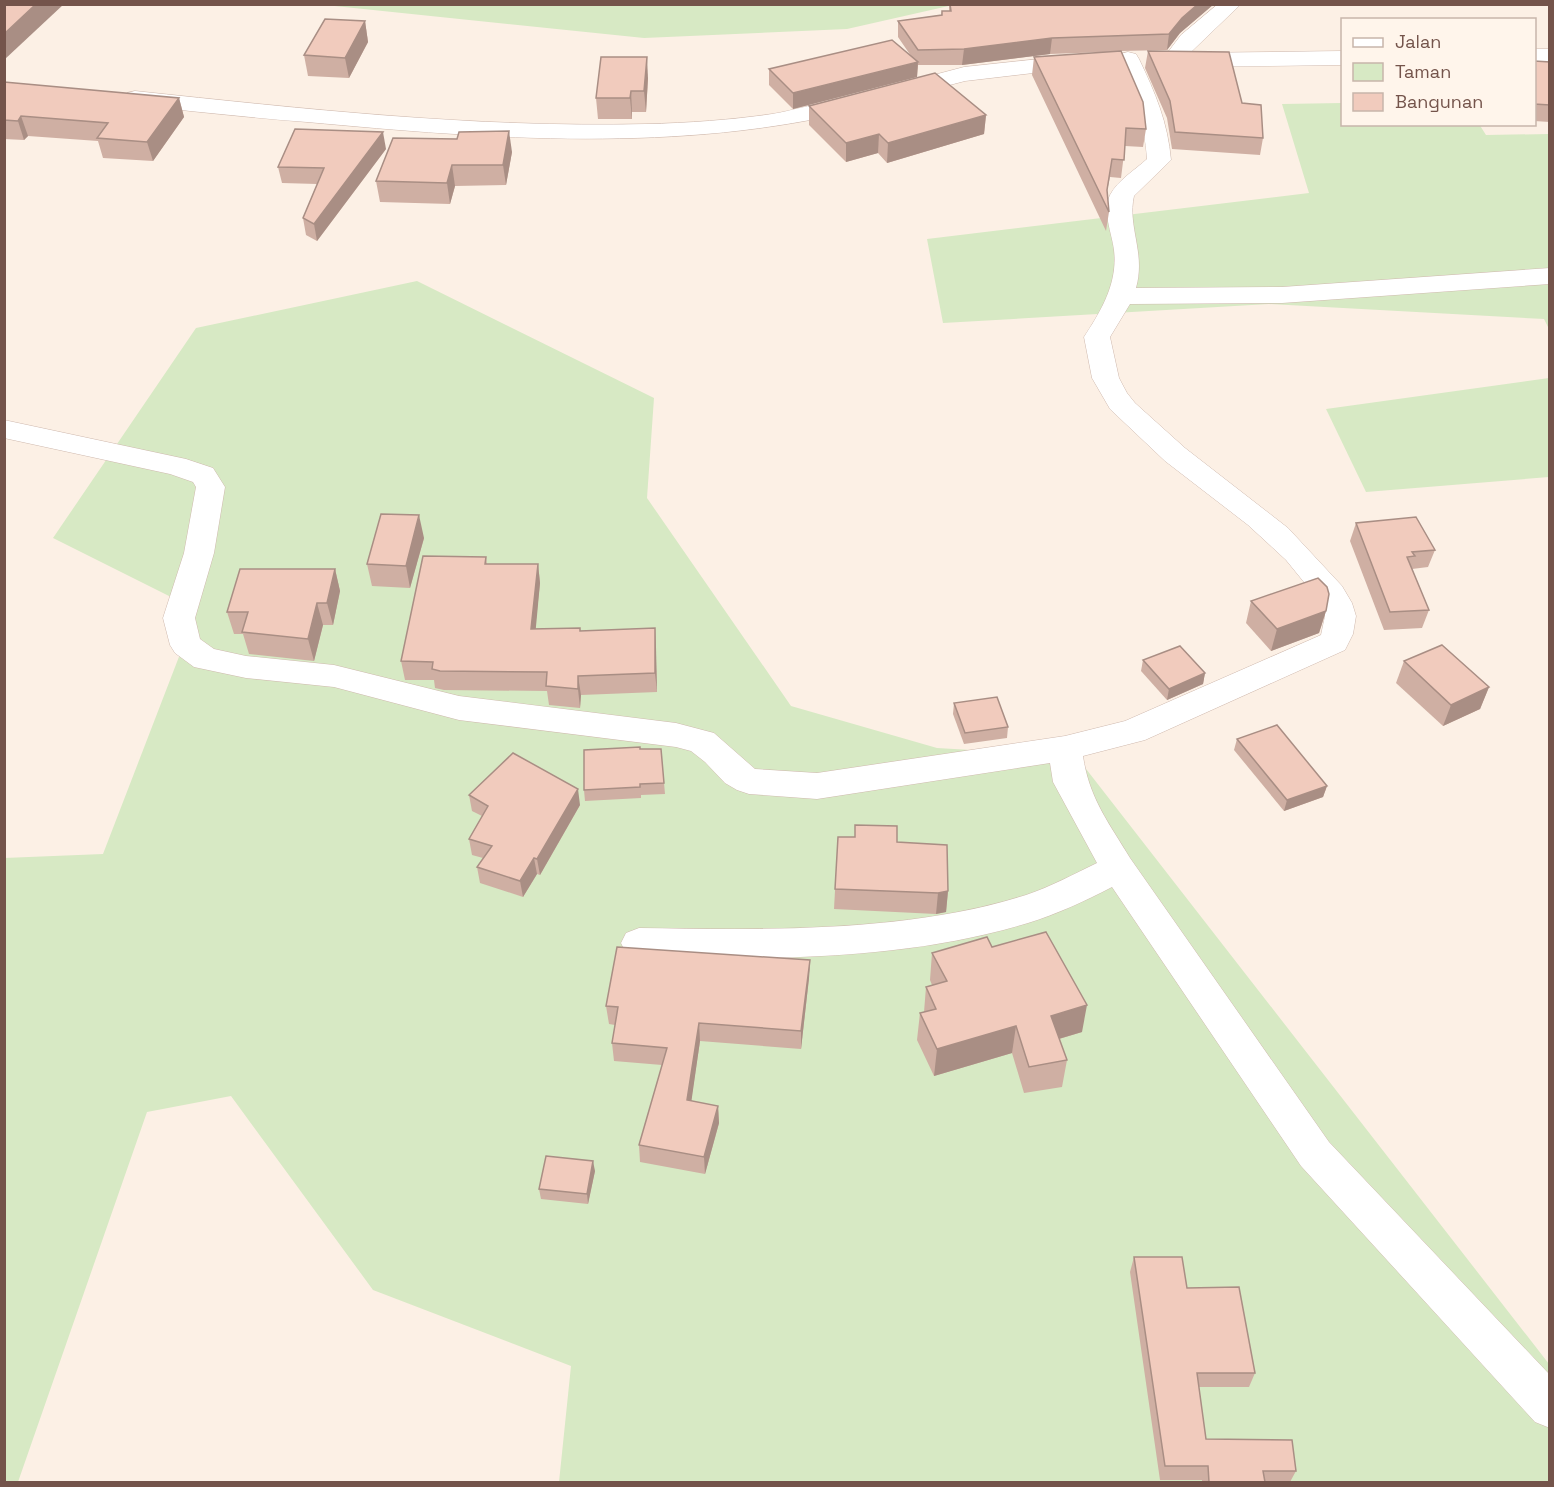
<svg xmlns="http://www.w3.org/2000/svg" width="1554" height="1487" font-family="'Space Grotesk',sans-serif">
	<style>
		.green { fill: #d7e9c4 }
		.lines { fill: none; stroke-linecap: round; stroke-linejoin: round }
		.minor-casing { stroke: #cfb9ae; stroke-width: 1 }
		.minor { fill: #fff; fill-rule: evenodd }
		.wall { fill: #cfafa3 }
		.shaded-wall { fill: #a98e84 }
		.building { fill: #f1cbbd; stroke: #a98e84; stroke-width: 1.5 }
	</style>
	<rect width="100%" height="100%" fill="#fcf0e5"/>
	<g class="green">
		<path d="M325,5H953L847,29L644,38Z"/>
		<path d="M1342,103V124H1479L1486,135L1549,134V329L1544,319L1269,304L943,323L927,239L1309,193L1282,104Z"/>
		<path d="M417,281L654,398L647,498L791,706L937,748L1076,756L1549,1364V1482H559L571,1366L373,1290L231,1096L147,1112L18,1482H5L4,858L103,854L197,610L53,538L196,328Z"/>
		<path d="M1549,378V477L1366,492L1326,409Z"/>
	</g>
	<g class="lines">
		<g class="minor-casing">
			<g id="minor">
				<path d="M1218,4H1241L1190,53L1342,51V65L1185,67L1165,65L1162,60L1181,35Z"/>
				<rect x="1534" y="49" width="16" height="14"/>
				<path d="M1128,52L1136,54L1139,59C1155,92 1168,123 1171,160L1134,196C1127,227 1146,252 1136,288L1282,287L1550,268V284L1282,303L1130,304L1110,337L1119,378L1127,393L1135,403L1185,448L1288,528L1342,586L1352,603L1356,616L1353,634L1345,650L1145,740L1083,756C1089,798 1109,823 1130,858L1329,1142L1550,1375V1428L1535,1422L1301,1166L1112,887C1085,901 1057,914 1028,923C903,961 769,959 639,958L626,953L621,943L626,933L639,928C762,930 907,933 1026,895C1050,887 1074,874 1097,863L1053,782L1050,763L817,799L749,794L737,790L725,783L705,762L691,751L676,747L459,720L334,687L246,678L194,667L175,653L170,645L163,618L184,553L196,487L193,482L170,474L4,438V420L186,459L213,468L225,487L214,553L195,618L200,639L214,649L246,656L334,665L459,696L676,723L714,733L755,769L817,773L1065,736L1125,721L1321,635L1325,616L1321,603L1286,560L1248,525L1165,461L1110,409L1092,378L1084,337C1101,311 1118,283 1114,250C1112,233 1102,212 1110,195C1118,180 1135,170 1147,159C1145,122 1132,92 1117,59L1120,54Z"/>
				<path d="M1077,55L1085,57L1088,62L1085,67L965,81L900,98L892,96L889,91L892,86L964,67Z"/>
				<path d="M135,91C305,109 475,128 646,124C688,123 731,120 772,114C794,111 843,95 861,99L864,104L861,109C679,154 492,139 307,122C268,119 229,115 190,111C169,108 147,108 127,103L124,98L127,93Z"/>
			</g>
		</g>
		<use href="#minor" class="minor"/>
	</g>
	<g class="wall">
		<path d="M949,4H1214L1180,33L1167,50L1121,51L1146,129L1143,147L1125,146L1121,178L1110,177L1107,191L1109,212L1106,231L1032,75L1034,57L1105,52L1050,54L962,65H918L917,77L793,109L769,85V69L911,56L898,37V21L941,15L942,11H949Z"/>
		<path d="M365,21L368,42L349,78L308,76L304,55Z"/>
		<path d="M1148,51L1242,103L1263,138L1260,155L1172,149L1167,118L1145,68Z"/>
		<path d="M1534,61L1550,62V122L1534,121Z"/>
		<path d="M648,78L646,112H632V119H598L596,98Z"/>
		<path d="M4,82L179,98L184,117L153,161L103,158L98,141L28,136L24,140L4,139Z"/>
		<path d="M809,106L986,115L984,134L887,163L878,153L846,162L809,125Z"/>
		<path d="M386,149L317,241L306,235L303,218L317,184L282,183L278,167Z"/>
		<path d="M512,152L506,185L455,186L450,204L380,202L376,181Z"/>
		<path d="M1356,523L1435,550L1428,567L1412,569L1429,610L1422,628L1384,630L1350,541Z"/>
		<path d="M424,538L410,588L372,586L367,564Z"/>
		<path d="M486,557L487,564H538L540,583L535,629L580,631L655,628L657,692L581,695L580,708L549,705L547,691L444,690L435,688L434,680H405L401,661Z"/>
		<path d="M335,569L340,591L333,625H323L314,661L249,654L243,634H234L227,612Z"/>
		<path d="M1251,601L1326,611L1319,633L1271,651L1246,623Z"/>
		<path d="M1143,660L1205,673L1203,684L1167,700L1141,671Z"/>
		<path d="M1404,661L1489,687L1480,709L1443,726L1396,683Z"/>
		<path d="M954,703L1008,727L1007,738L964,744L953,714Z"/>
		<path d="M1237,739L1327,786L1323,797L1284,811L1234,750Z"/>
		<path d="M640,749H661L665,794L641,795V798L585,801L584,790Z"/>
		<path d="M469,795L580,805L540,875L537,874L523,897L480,883L477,867L483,858L472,855L469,839L482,816L472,811Z"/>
		<path d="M838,837L897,842L948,891L946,912L936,914L834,909Z"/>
		<path d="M992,947L1082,1032L1059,1039L1067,1060L1062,1087L1024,1093L1012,1053L934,1076L917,1040L920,1013L924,1012L926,987L932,985L930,980L932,953Z"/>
		<path d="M810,960L809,978L801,1049L700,1041L691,1101L718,1106L719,1123L705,1174L640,1162L639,1145L662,1065L614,1061L612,1043L615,1025L609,1024L606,1006Z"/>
		<path d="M595,1171L588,1204L541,1199L539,1189Z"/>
		<path d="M1134,1257L1187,1288L1255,1373L1249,1387H1199L1206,1439L1296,1471L1290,1482H1202V1480H1160L1130,1272Z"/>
	</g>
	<g class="shaded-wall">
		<path d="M36,4H64L4,60V34Z"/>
		<path d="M1198,4H1214L1180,33L1167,50L1169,34L1182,18Z"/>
		<path d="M365,21L368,42L349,78L345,58Z"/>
		<path d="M1052,38L1050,54L962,65L964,49Z"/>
		<path d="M647,57L648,78L646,112L644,91Z"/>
		<path d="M918,62L917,77L793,109V93Z"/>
		<path d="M631,91L632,112V119L630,98Z"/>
		<path d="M179,98L184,117L153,161L147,142Z"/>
		<path d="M986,115L984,134L887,163L888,143Z"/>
		<path d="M21,116L28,136L24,140L18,121Z"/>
		<path d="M509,131L512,152L506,185L503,165Z"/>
		<path d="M383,132L386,149L317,241L314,224Z"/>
		<path d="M879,134L878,153L846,162V143Z"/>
		<path d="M452,165L455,186L450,204L447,183Z"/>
		<path d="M419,515L424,538L410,588L406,566Z"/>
		<path d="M538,564L540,583L534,648L531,629Z"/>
		<path d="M335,569L340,591L333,625L327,603Z"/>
		<path d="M317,603L323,625L314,661L308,639Z"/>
		<path d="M1326,611L1319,633L1271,651L1277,629Z"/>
		<path d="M655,628L656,647L657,692L655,673Z"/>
		<path d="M1205,673L1203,684L1167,700L1169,689Z"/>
		<path d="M578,676L581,695L580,708L578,689Z"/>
		<path d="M1489,687L1480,709L1443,726L1451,705Z"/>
		<path d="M1327,786L1323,797L1284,811L1287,800Z"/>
		<path d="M578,789L580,805L540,875L537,859Z"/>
		<path d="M534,858L537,874L523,897L520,881Z"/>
		<path d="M948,891L946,912L936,914L938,893Z"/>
		<path d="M810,960L809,978L801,1049V1031Z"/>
		<path d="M1087,1005L1082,1032L1045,1043L1051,1016Z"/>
		<path d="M699,1023L700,1041L689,1118L687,1100Z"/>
		<path d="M1016,1026L1012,1053L934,1076L937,1049Z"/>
		<path d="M718,1106L719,1123L705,1174L704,1157Z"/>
		<path d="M593,1161L595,1171L588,1204L587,1194Z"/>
	</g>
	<g class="building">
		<path d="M4,4H36L4,34Z"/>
		<path d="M950,4H1198L1182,18L1169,34L1052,38L964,49L918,50L898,21L942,15V11H951Z"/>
		<path d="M325,19L365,21L345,58L304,55Z"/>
		<path d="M892,40L918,62L793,93L769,69Z"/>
		<path d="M1121,51L1143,102L1146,129L1126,128L1124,160L1112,159L1107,190L1109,212L1034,57Z"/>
		<path d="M1148,51L1229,52L1242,103L1261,105L1263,138L1175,132L1170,101Z"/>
		<path d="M601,57H647L644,91H631L630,98H596Z"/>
		<path d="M1534,61L1550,62V105L1534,104Z"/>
		<path d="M935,73L986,115L888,143L879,134L846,143L809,106Z"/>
		<path d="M4,82L179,98L147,142L97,138L108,123L21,116L18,121L4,120Z"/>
		<path d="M295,129L383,132L314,224L303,218L324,168L278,167Z"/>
		<path d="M509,131L503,165H452L447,183L376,181L393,138L457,139L459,132Z"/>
		<path d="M381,514L419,515L406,566L367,564Z"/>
		<path d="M1416,517L1435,550L1412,552L1415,556L1407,557L1429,610L1390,612L1356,523Z"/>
		<path d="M423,556L486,557L485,564H538L531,629L580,628V631L655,628V673L578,676V689L546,686L547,672L440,671L432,669L433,662L401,661Z"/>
		<path d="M240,569H335L327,603H317L308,639L242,632L248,612H227Z"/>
		<path d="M1318,578L1327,587L1329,594L1326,611L1277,629L1251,601Z"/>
		<path d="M1442,645L1489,687L1451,705L1404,661Z"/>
		<path d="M1180,646L1205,673L1169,689L1143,660Z"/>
		<path d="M997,697L1008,727L965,733L954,703Z"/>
		<path d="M1277,725L1327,786L1287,800L1237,739Z"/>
		<path d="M640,747V749H661L664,783L640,784V787L584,790V750Z"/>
		<path d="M513,753L578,789L537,859L534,858L520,881L477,867L492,846L469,839L488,806L469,795Z"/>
		<path d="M855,825L897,826V842L947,845L948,891L938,893L835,889L838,837H855Z"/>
		<path d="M1046,932L1087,1005L1051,1016L1067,1060L1029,1067L1016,1026L937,1049L920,1013L936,1009L926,987L947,981L932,953L987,937L992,947Z"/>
		<path d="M617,947L810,960L801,1031L699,1023L687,1100L718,1106L704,1157L639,1145L667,1048L612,1043L618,1007L606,1006Z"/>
		<path d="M546,1156L593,1161L587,1194L539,1189Z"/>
		<path d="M1134,1257H1182L1187,1288L1239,1287L1255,1373H1197L1206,1439L1292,1440L1296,1471H1263L1265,1482H1209L1208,1466H1165Z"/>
	</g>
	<rect width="1554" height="1487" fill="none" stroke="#74544b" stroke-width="12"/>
	<rect x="1341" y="18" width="195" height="108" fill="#fff5eb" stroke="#c7b5ab" stroke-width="1.5"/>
	<rect x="1353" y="38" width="30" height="9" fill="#ffffff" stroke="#c7b5ab" stroke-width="1.5"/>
	<text x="1395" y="48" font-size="18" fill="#74544b">Jalan</text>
	<rect x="1353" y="63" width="30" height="18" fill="#d7e9c4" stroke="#c7b5ab" stroke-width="1.5"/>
	<text x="1395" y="78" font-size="18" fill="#74544b">Taman</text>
	<rect x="1353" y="93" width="30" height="18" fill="#f1cbbd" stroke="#c7b5ab" stroke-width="1.5"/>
	<text x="1395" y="108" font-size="18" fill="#74544b">Bangunan</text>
</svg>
